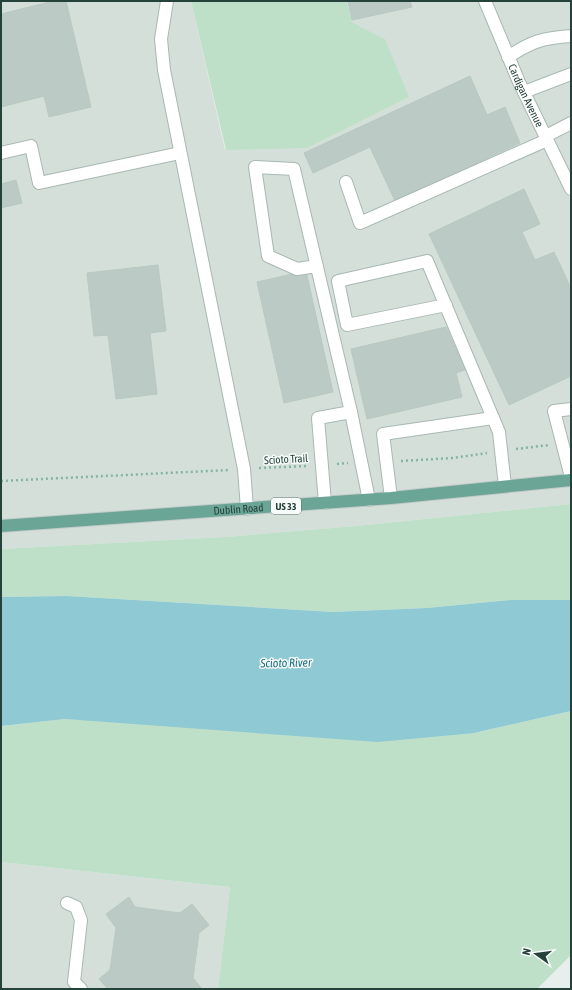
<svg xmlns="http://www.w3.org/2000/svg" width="572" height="990" font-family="'Asap Condensed',sans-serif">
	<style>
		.built { fill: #d4dfda }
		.green { fill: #bfe0c8 }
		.water { fill: #8ec9d4 }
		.building { fill: #bbcac4; stroke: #b8c9c2 }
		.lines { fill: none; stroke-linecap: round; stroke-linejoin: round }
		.minor-casing { stroke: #a8b8b2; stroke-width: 14 }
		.major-casing { stroke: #c2cac8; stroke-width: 14 }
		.path { stroke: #86b3a5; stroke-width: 2.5; stroke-dasharray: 2 3; stroke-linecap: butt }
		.minor { stroke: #fff; stroke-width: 12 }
		.major { stroke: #6aa596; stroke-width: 12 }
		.labels { text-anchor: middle; stroke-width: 3; stroke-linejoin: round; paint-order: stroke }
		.shield { fill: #f7fbf9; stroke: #637a73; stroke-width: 1 }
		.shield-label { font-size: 10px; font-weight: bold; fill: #24423a }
		.street-label { font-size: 11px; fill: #24423a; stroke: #f7fbf9 }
		.water-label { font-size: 12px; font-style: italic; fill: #1c6f80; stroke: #f7fbf9 }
	</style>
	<rect width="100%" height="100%" fill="#e6efeb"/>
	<g class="built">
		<path d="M1,1H191L225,150L385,39L352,22L347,1H571V504L356,526L225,537L1,549Z"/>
		<path d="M1,862L230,887L218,989H1Z"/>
	</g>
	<g class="green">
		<path d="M191,1H347L352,22L385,39L409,97L307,148L226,150Z"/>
		<path d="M571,504V600H511L427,608L333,612L67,596L1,597V549L225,537L356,526Z"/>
		<path d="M571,711V955L537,989H218L230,887L1,862V726L65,719L474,733Z"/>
	</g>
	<path class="water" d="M67,596L333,612L427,608L511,600H571V711L474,733L378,742L65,719L1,726V597Z"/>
	<g class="building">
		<path d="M54,1H66L91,107L49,117L44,96L1,107V14Z"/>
		<path d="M348,1H410L412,7L352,20Z"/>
		<path d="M470,76L487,115L505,107L520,143L395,201L370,147L313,173L304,153Z"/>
		<path d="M16,180L22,203L1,208V184Z"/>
		<path d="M524,189L540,224L522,232L535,260L554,252L571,288V376L509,405L429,234Z"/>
		<path d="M158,265L166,331L150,333L157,394L116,399L108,335L94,336L87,273Z"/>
		<path d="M306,271L333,392L284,403L257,282Z"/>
		<path d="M446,327L465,370L456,373L462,397L367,419L351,349Z"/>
		<path d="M129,897L135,907L180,913L192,904L209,925L199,933L193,978L202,989H108L99,979L110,970L116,928L106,914Z"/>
	</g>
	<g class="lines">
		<g class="minor-casing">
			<g id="minor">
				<path d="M167,1L161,39L164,70L244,469L247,509"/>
				<path id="s1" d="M485,1L519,82L571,189"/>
				<path d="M508,57C532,41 543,38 571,36"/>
				<path d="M524,92L571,74"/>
				<path d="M546,136L571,123"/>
				<path d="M1,153L31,146L39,183L180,153"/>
				<path d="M346,182L360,223L547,140"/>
				<path d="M317,266L297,269L268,256L255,167L294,169L351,412L318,418L325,503"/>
				<path d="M446,305L347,325L338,281L427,261L493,418L499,432L505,486"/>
				<path d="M571,409L554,411L571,477"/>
				<path d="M351,412L369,500"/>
				<path d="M391,498L383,434L493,418"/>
				<path d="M67,903L76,907L81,920L74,982L81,989"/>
			</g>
		</g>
		<g class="major-casing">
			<g id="major">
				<path id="s2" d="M1,526L391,498L571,480"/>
			</g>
		</g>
		<g class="path">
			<path d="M516,449L549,445"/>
			<path d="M401,461L453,458L487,453"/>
			<path d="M337,464L348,463"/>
			<path d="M259,468L308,466"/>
			<path d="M1,481L230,470"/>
		</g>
		<use href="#minor" class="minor"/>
		<use href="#major" class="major"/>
	</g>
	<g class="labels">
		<rect class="shield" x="271" y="498" width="30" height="16" rx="3"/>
		<g class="shield-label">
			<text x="286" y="510">US 33</text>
		</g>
		<g class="street-label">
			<text dy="4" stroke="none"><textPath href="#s1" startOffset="103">Cardigan Avenue</textPath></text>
			<text transform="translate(286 459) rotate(-3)" y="4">Scioto Trail</text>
			<text dy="4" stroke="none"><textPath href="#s2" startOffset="238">Dublin Road</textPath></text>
		</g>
		<g class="water-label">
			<text transform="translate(286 663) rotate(-1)" y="4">Scioto River</text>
		</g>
	</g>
	<rect width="572" height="990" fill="none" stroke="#24423a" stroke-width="4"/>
	<g transform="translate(536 954) rotate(284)" stroke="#f7fbf9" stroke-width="3" paint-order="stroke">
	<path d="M0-3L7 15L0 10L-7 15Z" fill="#24423a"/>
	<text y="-6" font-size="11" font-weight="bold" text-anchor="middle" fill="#24423a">N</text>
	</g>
</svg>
